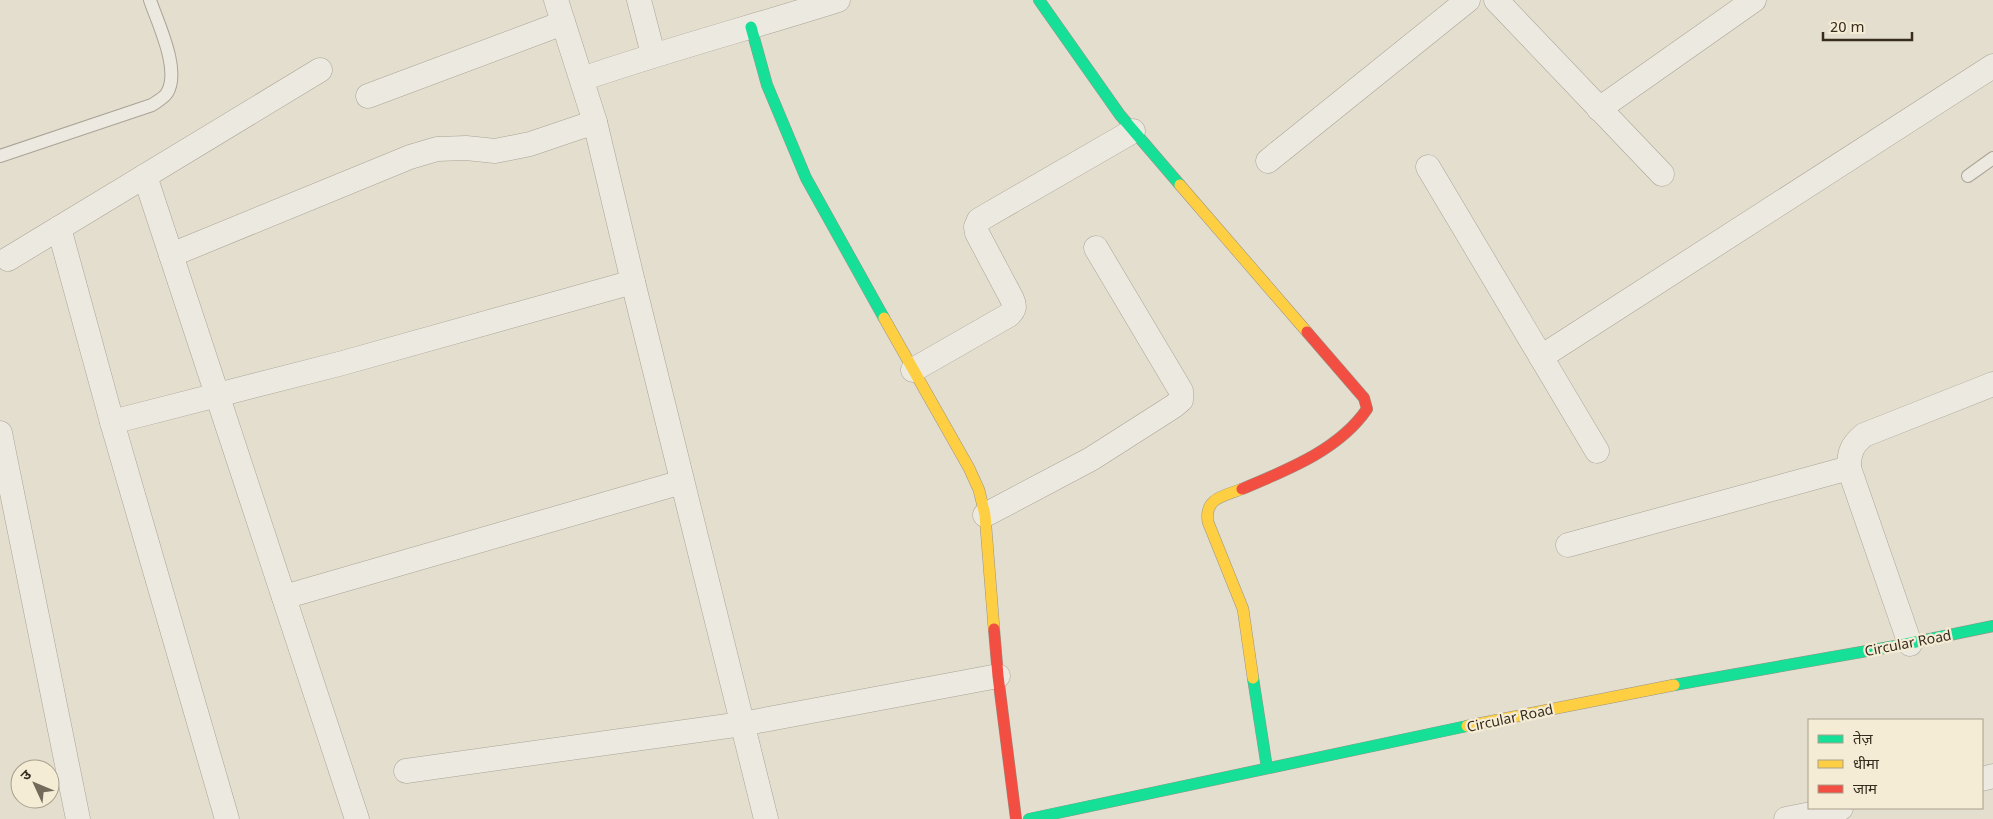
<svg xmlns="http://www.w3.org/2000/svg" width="1993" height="819" font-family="Georgia,'Noto Sans Devanagari',serif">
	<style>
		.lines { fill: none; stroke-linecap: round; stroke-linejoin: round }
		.lane-casing { stroke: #aaa397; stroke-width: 14 }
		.street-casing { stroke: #aaa397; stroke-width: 25 }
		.fast-casing { stroke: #999387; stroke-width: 12 }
		.slow-casing { stroke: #999387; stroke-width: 12 }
		.jam-casing { stroke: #999387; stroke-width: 12 }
		.lane { stroke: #ece9e0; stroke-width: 12 }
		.street { stroke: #ece9e0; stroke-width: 24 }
		.fast { stroke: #16e098; stroke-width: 11 }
		.slow { stroke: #ffcf43; stroke-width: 11 }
		.jam { stroke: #f24e42; stroke-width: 11 }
		.labels { text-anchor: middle; stroke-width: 4.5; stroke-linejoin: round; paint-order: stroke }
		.street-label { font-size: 14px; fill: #382c1f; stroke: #f5ecd5 }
	</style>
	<rect width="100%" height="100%" fill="#e4dece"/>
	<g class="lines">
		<g class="lane-casing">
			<g id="lane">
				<path d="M0,156L152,105C156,102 164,98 167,93C181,70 158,24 150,0"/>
				<path d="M1968,176L1993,158"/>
			</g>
		</g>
		<g class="street-casing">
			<g id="street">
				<path d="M556,0L595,122L633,282L766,819"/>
				<path d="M639,0L653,54"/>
				<path d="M1496,0L1662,174"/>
				<path d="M582,79C666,50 753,27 838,0"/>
				<path d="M368,96L563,23"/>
				<path d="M1599,109L1754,0"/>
				<path d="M1268,161L1468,0"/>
				<path d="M1428,167L1597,451"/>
				<path d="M145,176L357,819"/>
				<path d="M59,228L112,422L227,819"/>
				<path d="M171,255L410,157L437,149L466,148L495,151L530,144L595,122"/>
				<path d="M8,259L320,70"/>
				<path d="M1541,357L1993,66"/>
				<path d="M913,370L1009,315C1015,309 1015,306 1012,299L977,233L976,227L979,220L1133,131"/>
				<path d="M112,422L339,364L633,282"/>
				<path d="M0,433L78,819"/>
				<path d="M985,515L1091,459L1174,406L1181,400V391L1096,248"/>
				<path d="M1568,545L1849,468"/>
				<path d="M284,597L682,482"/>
				<path d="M1910,644L1849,468C1849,452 1852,445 1864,435L1993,384"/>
				<path d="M406,771L742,724L998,676"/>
				<path d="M1982,779L1993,776"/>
				<path d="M1786,819L1841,808"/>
			</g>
		</g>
		<g class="fast-casing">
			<g id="fast">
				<path d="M1039,0L1120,115L1180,185"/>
				<path d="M751,27L767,85L806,178L884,318"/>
				<path d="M1253,678L1267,768"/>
				<path d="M1674,685L1901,645L1993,626"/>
				<path d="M1029,819L1467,726"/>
			</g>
		</g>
		<g class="slow-casing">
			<g id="slow">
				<path d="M1180,185L1307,332"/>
				<path d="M884,318L969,468L979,490L985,515L994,629"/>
				<path d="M1242,489C1224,496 1204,498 1208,522L1243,609L1253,678"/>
				<path d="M1467,726L1674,685"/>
			</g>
		</g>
		<g class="jam-casing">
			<g id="jam">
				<path d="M1242,489C1287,470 1339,450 1367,409L1364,398L1307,332"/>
				<path d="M994,629L998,676L1016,819"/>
			</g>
		</g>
		<use href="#lane" class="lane"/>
		<use href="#street" class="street"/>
		<use href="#fast" class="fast"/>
		<use href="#slow" class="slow"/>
		<use href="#jam" class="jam"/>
	</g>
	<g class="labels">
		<g class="street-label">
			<text transform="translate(1908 643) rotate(-11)" y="5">Circular Road</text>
			<text transform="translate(1510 718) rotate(-12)" y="5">Circular Road</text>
		</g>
	</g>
	<rect x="1808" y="719" width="175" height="90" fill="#f5ecd5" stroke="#a99f8c"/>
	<rect x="1818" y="735" width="25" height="8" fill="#16e098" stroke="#a99f8c"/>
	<text x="1853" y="744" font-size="15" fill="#382c1f">तेज़</text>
	<rect x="1818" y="760" width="25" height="8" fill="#ffcf43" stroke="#a99f8c"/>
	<text x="1853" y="769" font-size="15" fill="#382c1f">धीमा</text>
	<rect x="1818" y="785" width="25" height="8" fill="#f24e42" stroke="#a99f8c"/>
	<text x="1853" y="794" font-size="15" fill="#382c1f">जाम</text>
	<g transform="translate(35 784) rotate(314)"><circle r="24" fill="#f5ecd5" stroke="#a99f8c"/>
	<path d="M0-4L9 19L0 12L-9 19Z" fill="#746a5c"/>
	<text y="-8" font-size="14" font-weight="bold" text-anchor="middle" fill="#382c1f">उ</text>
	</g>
	<path d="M1823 32v8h89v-8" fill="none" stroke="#382c1f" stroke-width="2.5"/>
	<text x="1830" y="32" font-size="15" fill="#382c1f" stroke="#f5ecd5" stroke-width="4" paint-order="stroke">20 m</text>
</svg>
